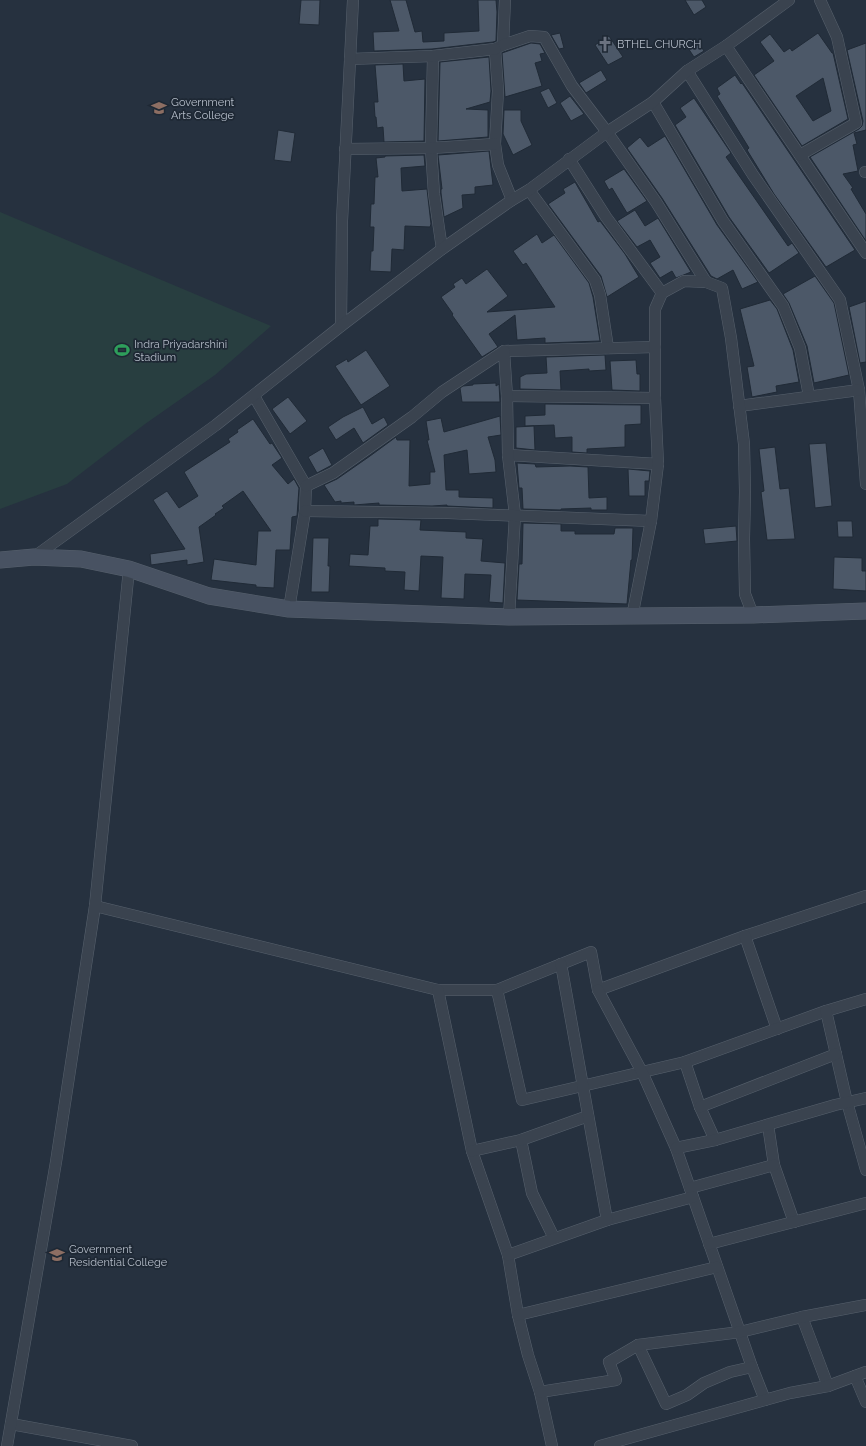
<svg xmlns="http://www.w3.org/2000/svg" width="866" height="1446" font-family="Raleway,sans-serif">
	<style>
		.green { fill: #283e40 }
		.building { fill: #4c5868; stroke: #202a36; fill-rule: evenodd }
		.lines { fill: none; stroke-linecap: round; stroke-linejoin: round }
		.street-casing { stroke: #57616d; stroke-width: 12 }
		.secondary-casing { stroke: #57616d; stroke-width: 17 }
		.street { stroke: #3a434f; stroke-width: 11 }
		.secondary { stroke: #485262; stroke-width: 16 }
		.labels { text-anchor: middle; stroke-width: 3.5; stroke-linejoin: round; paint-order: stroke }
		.poi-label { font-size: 11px; fill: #b6beca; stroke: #1e2834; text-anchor: start }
	</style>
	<rect width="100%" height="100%" fill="#26313f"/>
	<path class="green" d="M0,212L271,326L215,375L145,424L67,484L0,509Z"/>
	<g class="building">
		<path d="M301,0H320L319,25L299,24Z"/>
		<path d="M390,0H406L415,32L422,31L423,42L444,41V33L479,31L478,0H496L497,12L496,41L493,42L432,49L374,51L373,32L399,31Z"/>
		<path d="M685,0H702L706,7L694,15Z"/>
		<path d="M560,33L564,48L559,49L551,35Z"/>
		<path d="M818,33L832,53H833L848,119L802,146L754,75L774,61L760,42L770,34L784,52L790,48L792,51ZM823,78L831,111L813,121L796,96Z"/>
		<path d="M609,36L623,57L608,65L595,45Z"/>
		<path d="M698,42L704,51L694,57L688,48Z"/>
		<path d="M531,43L540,44L545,53L540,54L542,61L535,63L542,86L505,97L502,53Z"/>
		<path d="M866,43V130L854,133L857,144L853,145L858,171L843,174L853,188L851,189L866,214V241L810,157L859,129L862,126L863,121L847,50Z"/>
		<path d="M489,57L491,91L490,102L466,109L488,110V137L438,141L440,62Z"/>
		<path d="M403,64L404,81L425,79L424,141L384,142L383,127L377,128L376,117H375L374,102H378L375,65Z"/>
		<path d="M601,70L607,80L586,93L579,83Z"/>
		<path d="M735,75L741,84L742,83L855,250L826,267L774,194L747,150L749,148L717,96L720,94L717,88Z"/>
		<path d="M549,88L557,103L548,108L540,92Z"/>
		<path d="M570,96L584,114L571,121L560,103Z"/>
		<path d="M694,98L731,153L726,157L788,246L792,243L799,253L769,273L729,217L675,125L686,117L680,108Z"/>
		<path d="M504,110H521V121L532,145L513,155L503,134Z"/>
		<path d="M278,130L295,133L291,162L274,160Z"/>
		<path d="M665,136L717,225L758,282L742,289L733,270L717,279L711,276L662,198L627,148L640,137L648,147Z"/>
		<path d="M489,151L493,185L475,187V194L462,195L463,208L444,217L441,193V189H442L438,155Z"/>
		<path d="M424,155L425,166L401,168L402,191L427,189L431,224L430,227L405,226L404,250L392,249L391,272L370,271L371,251H373L374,227H370L371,204H374L375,177H378L376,158L385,157V156Z"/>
		<path d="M624,169L647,201L627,213L612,188L609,190L604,181Z"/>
		<path d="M575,182L598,222L600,221L625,254L639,277L607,297L601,276L548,204L565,193L563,189Z"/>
		<path d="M635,210L645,226L658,218L691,272L676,278L672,271L660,278L650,263L660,257L650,240L637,247L617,221Z"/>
		<path d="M537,234L542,243L554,235L589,283L593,297L600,341L545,343V338L517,340L515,315L489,334L498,347L482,357L452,315L453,314L441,297L455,287L453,284L462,278L466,284L487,269L508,296L487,312L555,307L526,263L523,265L513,251Z"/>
		<path d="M815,276L834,303L849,375L814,383L807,346L789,303L783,294Z"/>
		<path d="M770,300L777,309L793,350L799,382L776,386L777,392L752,397L747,367L754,366L740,309Z"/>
		<path d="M866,301V362L860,363L849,307Z"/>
		<path d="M366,350L390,386L361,405L335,366L347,359L348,362Z"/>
		<path d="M605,355L606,370L589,371V369L560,371L561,390L520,389V377L526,374L547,373L546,357Z"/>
		<path d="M636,360L637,374H640V391L612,390L610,361Z"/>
		<path d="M496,383V386L499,384L500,402H462L460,388L463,386L473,385V384Z"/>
		<path d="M288,397L307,421L290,434L272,409Z"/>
		<path d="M545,404L641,405V424L625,425V447L587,449V453L572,452V437L555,438L554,425L525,426V416L545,415Z"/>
		<path d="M363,407L372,424L384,417L388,425L363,443L354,428L336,440L328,427L343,417Z"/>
		<path d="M500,416L501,435L488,437L495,460L496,472L469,474L467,450L444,455L446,490H459V497L493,498V508L447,506V505L432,506L379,505V503L354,505V502L341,503V501L335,502L324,485L337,479L370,456L396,437L397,440H410L409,486L430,484V472H435L427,440H429L426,421L441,418L444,432Z"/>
		<path d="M253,419L270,444L272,443L282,458L272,465L288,484L294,479L299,488L297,516L292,517L290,550H276L274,588L256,587V585L211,580L214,559L256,565L258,531H271L243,491L222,506L224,508L215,514L216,515L199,527L204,562L187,565V560L151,565L150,554L185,549L153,500L167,491L179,508L198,496L184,472L230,442L228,439L238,432L237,430Z"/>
		<path d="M534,426L535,450L516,448V427Z"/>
		<path d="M826,443L832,506L815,508L809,444Z"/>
		<path d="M775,447L780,489L789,488L795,539L767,540L761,492L764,491L759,449Z"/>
		<path d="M323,448L332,465L317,473L308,457Z"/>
		<path d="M517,463L535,464L536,467L570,466L588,467L589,498L607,497V510H591V508L561,509V510L523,509L522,488H519Z"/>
		<path d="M628,469L650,471L649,481H645V496H629Z"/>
		<path d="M378,519L421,520L420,530L466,532V538L483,539L481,561L505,563L503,603L489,602L491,575L465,574L464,599L441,598L443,557L421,556L419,591L404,590L405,572L385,571V568L349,566L350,554L368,555L370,526H378Z"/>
		<path d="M837,521H852L853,537H838Z"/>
		<path d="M523,523L561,524V531H575V534H614L615,528H633L632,560H631L627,604L517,600L519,564H522Z"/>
		<path d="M736,526L737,541L705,544L703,529Z"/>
		<path d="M313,538H329L328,566H330L329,592H311Z"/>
		<path d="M834,557L862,558V571H866V591L833,589Z"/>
	</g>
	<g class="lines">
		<g class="street-casing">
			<g id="street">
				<path d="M505,0L503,45L495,49L498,91L495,144L498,165L512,200"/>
				<path d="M503,45L530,36L544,37L572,86L607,132L656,202L706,282"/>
				<path d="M726,46L866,253"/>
				<path d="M433,56L431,148L434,194L442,249"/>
				<path d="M350,59L433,56L495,49"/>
				<path d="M687,71L753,175L840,300L859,390L866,484"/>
				<path d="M653,102L723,221L783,306L800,348L809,396"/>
				<path d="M345,149L431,148L495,144"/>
				<path d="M800,155L856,123L837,37L820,0"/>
				<path d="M569,159L606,217L662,293"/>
				<path d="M865,172H866"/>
				<path d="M529,190L595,280L600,295L608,348"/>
				<path d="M341,326L342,221L353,0"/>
				<path d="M504,351L655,347"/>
				<path d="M254,396L306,486L305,511L289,609"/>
				<path d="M507,396L655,398"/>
				<path d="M739,406L859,390"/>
				<path d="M508,455L658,464"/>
				<path d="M306,486L333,473L412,417L442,392L504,351L507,396L508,455L515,515L509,617"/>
				<path d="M305,511L448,513L651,521L632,617"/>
				<path d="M651,521L658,464L655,398V309L662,293L684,281L706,282L722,288L731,338L744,444L745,492L744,539L745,594L753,615"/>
				<path d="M34,557L216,425L341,326L442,249L512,200L529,190L607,132L653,102L687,71L726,46L789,0"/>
				<path d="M95,906L438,990H497L591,952L598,990L745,936L866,896"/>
				<path d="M745,936L777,1029"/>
				<path d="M438,990L472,1151L508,1255L518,1315L528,1355L540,1392L552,1446"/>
				<path d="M497,990L522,1100L685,1062L826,1011L866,999"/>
				<path d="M598,990L642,1072L676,1148L752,1367L765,1400"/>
				<path d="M826,1011L847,1102L866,1170"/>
				<path d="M685,1062L700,1107L715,1140"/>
				<path d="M700,1107L836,1054"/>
				<path d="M768,1125L774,1165L794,1222"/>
				<path d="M521,1140L532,1193L554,1238"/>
				<path d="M676,1148L715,1140L835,1105L866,1098"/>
				<path d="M472,1151L521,1140L588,1116"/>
				<path d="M690,1188L774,1165"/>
				<path d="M607,1220L693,1197"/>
				<path d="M709,1244L866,1203"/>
				<path d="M508,1255L607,1220L561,964"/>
				<path d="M518,1315L717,1267"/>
				<path d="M802,1317L828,1386"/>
				<path d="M638,1345L666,1404L687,1395L704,1383L730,1372L752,1367"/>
				<path d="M855,1376L866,1402"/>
				<path d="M540,1392L616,1380L609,1362L638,1345L740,1332L802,1317L866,1305"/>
				<path d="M11,1424L132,1446"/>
				<path d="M7,1446L56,1162L95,906L129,569"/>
				<path d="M600,1446L790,1393L828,1386L866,1372"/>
			</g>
		</g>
		<g class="secondary-casing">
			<path id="secondary" d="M0,560L34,557L81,559L129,569L209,596L289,609L509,617L753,615L866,611"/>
		</g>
		<use href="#street" class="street"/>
		<use href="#secondary" class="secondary"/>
	</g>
	<defs>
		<g id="church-bare" transform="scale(1.2)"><path d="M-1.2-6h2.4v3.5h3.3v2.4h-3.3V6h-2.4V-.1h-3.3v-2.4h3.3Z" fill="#6b7280" stroke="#1e2834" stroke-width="2.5" paint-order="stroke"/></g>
		<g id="university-bare" transform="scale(1.2)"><path d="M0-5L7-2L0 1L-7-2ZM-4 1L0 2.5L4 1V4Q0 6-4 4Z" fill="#8d6e63" stroke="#1e2834" stroke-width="2.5" paint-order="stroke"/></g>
		<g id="stadium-bare" transform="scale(1.2)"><path d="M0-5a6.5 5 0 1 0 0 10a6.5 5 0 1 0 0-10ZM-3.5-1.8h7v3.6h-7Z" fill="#2e9e5b" stroke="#1e2834" stroke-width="2.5" paint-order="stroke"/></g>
	</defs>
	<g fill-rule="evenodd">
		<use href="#church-bare" x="605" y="44"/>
		<use href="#university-bare" x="159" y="108"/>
		<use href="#stadium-bare" x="122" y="350"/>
		<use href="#university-bare" x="57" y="1255"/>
	</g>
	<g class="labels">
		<g class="poi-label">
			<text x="617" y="48">BTHEL CHURCH</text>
			<text x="171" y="106">Government<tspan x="171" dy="13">Arts College</tspan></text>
			<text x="134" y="348">Indra Priyadarshini<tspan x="134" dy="13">Stadium</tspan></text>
			<text x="69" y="1253">Government<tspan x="69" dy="13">Residential College</tspan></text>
		</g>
	</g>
</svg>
